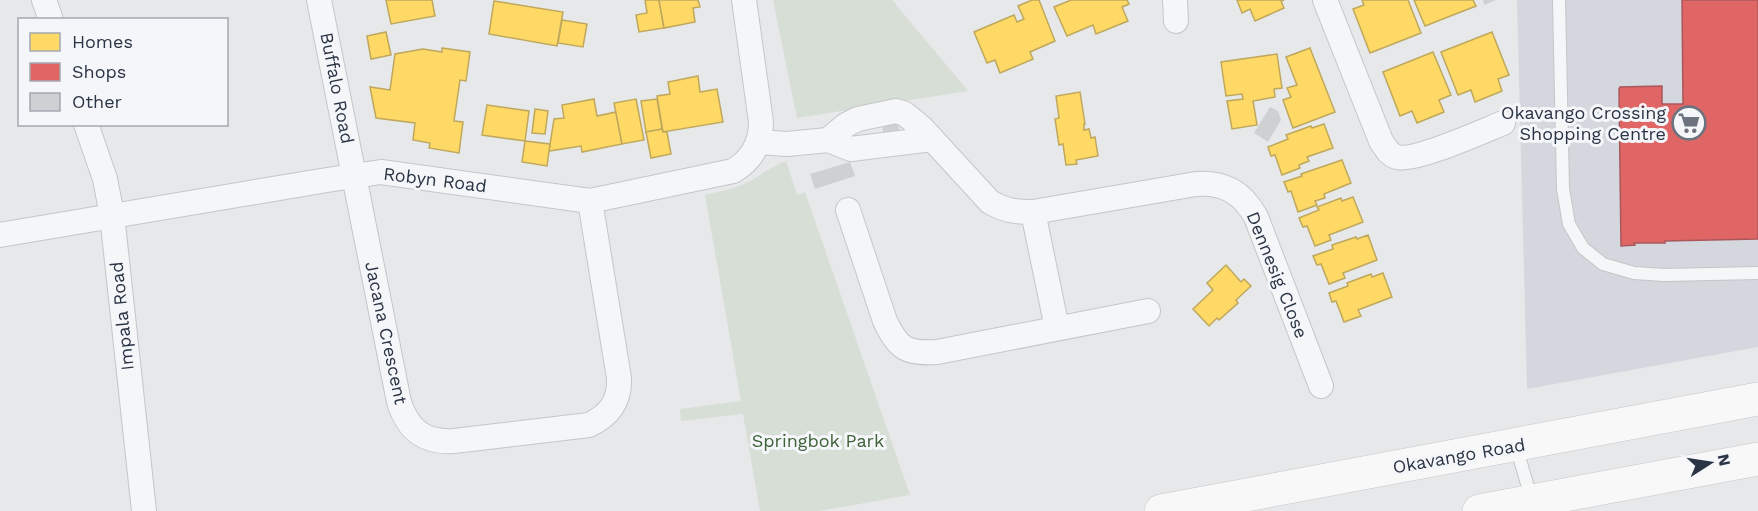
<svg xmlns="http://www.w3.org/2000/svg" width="1758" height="511" font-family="'Work Sans',sans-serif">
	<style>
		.built { fill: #d4d7dd }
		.green { fill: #d6ded6 }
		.homes { fill: #ffd966; stroke: #bfa85c; stroke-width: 1.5 }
		.shops { fill: #e06666; stroke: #aa575c; stroke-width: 1.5 }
		.building { fill: #ced0d3 }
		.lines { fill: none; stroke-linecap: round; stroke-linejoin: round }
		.lane-casing { stroke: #c4c6c8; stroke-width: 14 }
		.street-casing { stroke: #c4c6c8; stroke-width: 26 }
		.secondary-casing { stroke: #c4c6c8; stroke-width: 34 }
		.lane { stroke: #f5f6f7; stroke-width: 12 }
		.street { stroke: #f5f6f7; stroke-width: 24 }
		.secondary { stroke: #f8f8f8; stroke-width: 33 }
		.labels { text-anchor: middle; stroke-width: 6; stroke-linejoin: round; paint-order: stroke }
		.street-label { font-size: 18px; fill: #2b3445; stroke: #f4f6f9 }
		.poi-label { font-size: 18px; fill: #2b3445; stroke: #f4f6f9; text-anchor: end }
		.park-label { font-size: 18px; fill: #3f6138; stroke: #f4f6f9 }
	</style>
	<rect width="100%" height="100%" fill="#e6e8ea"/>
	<path class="built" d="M1517,0H1758V347L1527,389Z"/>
	<g class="green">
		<path d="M773,0H892L968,91L797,118Z"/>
		<path d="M786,161L797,195L805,192L910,495L819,511H760L743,414L681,421L680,409L741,401L705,195C721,191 737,189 752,180C764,173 773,166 786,161Z"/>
	</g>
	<g class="homes">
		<path d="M386,0H432L435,16L391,24Z"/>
		<path d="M645,0H659L664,28L639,32L636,15L647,13Z"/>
		<path d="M659,0H698L700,7L693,8L695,22L664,28Z"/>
		<path d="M1032,0H1039L1055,41L1030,52L1033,59L1000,73L995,60L987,63L974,32L1014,15L1017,22L1024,19L1018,6Z"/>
		<path d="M1071,0H1127L1129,4L1122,7L1128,21L1096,34L1093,25L1067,36L1054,7Z"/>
		<path d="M1237,0H1284L1281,1L1284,8L1255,21L1250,9L1242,13Z"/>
		<path d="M1362,0H1408L1421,33L1370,53L1353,9L1364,5Z"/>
		<path d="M1414,0H1473L1476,6L1425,26Z"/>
		<path d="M494,1L563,12L557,46L489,34Z"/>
		<path d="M562,20L587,24L583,47L558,43Z"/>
		<path d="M386,32L391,55L371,59L367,36Z"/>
		<path d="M1492,32L1509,75L1498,79L1502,91L1475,102L1471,90L1458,95L1441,52Z"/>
		<path d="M442,48L470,52L466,81L460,80L454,121L463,122L459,153L429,148L430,143L413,140L415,123L376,118L370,87L390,90L395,54L423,49L442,52Z"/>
		<path d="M1310,48L1335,112L1293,128L1283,100L1291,97L1287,88L1297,85L1286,57Z"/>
		<path d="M1433,52L1451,95L1439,100L1444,112L1417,123L1412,111L1400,116L1383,72Z"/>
		<path d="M1277,54L1282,88L1274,89L1275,97L1253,101L1257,125L1232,129L1227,101L1243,99L1242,94L1226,96L1221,62Z"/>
		<path d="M698,76L700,92L717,89L723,122L663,132L657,96L670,94L668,82Z"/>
		<path d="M1080,92L1085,124H1084V130L1089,129L1091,138L1095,137L1098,156L1076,160L1077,164L1066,165L1063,144L1059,145L1055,119L1059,118L1056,96Z"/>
		<path d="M594,99L597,116L616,112L622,144L582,152L581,146L549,151L554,119L564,118L562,105Z"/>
		<path d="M636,99L644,140L622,144L614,103Z"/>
		<path d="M657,99L662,129L646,132L641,101Z"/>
		<path d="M487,105L529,111L525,141L482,135Z"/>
		<path d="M535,109L548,111L545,134L532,133Z"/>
		<path d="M1324,124L1333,148L1307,157L1309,161L1299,165L1300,168L1282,175L1275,155L1271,156L1268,147L1288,139L1286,135L1311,126L1312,128Z"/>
		<path d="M662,129L663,132H667L671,154L651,158L646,132Z"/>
		<path d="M525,141L550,144L547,166L522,162Z"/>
		<path d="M1342,160L1351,183L1324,194L1325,198L1315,201L1317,205L1298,212L1291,191L1288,192L1284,182L1302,176L1301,174Z"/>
		<path d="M1353,197L1363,222L1329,235L1331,240L1315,246L1307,226L1303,227L1299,218L1319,210L1317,207L1341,198L1342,201Z"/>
		<path d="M1368,235L1377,260L1343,273L1345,278L1329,284L1321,264L1317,265L1313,256L1333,249L1332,245L1356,237L1357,239Z"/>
		<path d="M1226,265L1241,282L1244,279L1251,286L1236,300L1238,303L1219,320L1217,318L1209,326L1193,309L1213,290L1207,283Z"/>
		<path d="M1383,273L1392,297L1358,310L1361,316L1344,322L1336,301L1332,302L1329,293L1348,286L1347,283L1371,274L1372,277Z"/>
	</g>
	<path class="shops" d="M1682,0H1758V239L1665,241V243H1634L1635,245L1621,246L1619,89L1620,87L1662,86V104H1683Z"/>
	<g class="building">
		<path d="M1483,0H1496L1484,5Z"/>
		<path d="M1270,107L1278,111L1281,120L1268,142L1254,133Z"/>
		<path d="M898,122L900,135L884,138L882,124Z"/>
		<path d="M850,162L855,176L815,189L810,174Z"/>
	</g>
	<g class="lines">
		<g class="lane-casing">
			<g id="lane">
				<path d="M1559,0L1563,189L1569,224L1583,248L1603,264L1634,273L1664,275L1758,273"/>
				<path d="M1516,446L1532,501"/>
			</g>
		</g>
		<g class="street-casing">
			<g id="street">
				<path d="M44,0L51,20"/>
				<path d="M319,0L399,402C408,430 424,443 454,441L589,425C610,415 620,401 619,378L590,201"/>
				<path d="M1175,0L1176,21"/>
				<path d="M1325,0L1381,141C1385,147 1389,155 1397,157C1415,162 1483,131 1503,123"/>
				<path d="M86,124L105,179L112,215L144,511"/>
				<path d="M828,140L846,125L858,119L896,111L905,114L922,128L990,202C1006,211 1016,212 1033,212L1196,184C1224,182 1242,192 1256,217L1321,386"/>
				<path d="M759,142L787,144L828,140L851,149L932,139"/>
				<path d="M848,210L885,321C898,349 907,354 937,352L1148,311"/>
				<path d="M1033,212L1057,328"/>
				<path d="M0,235L327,180L381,172L590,201L733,171C752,160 761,144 761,122L744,0"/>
			</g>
		</g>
		<g class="secondary-casing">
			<g id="secondary">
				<path d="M1161,511L1758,399"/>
				<path d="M1479,511L1758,459"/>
			</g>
		</g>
		<use href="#lane" class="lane"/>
		<use href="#street" class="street"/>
		<use href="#secondary" class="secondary"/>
	</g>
	<defs>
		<g id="supermarket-ring" transform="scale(1.725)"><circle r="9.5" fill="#f4f6f9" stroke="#6c737f" stroke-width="1.5"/><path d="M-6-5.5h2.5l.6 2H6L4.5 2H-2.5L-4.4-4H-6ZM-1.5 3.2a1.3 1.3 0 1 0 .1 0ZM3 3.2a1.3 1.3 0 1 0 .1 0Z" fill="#6c737f"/></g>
	</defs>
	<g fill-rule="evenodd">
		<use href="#supermarket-ring" x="1689" y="123"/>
	</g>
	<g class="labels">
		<g class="street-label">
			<text transform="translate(337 88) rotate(79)" y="6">Buffalo Road</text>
			<text transform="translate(435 180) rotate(7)" y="6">Robyn Road</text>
			<text transform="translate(1277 275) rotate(68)" y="6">Dennesig Close</text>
			<text transform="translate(122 316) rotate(-96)" y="6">Impala Road</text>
			<text transform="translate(386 333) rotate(78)" y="6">Jacana Crescent</text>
			<text transform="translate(1459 456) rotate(-10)" y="6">Okavango Road</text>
		</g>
		<g class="poi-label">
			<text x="1666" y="119">Okavango Crossing<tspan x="1666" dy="21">Shopping Centre</tspan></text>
		</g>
		<g class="park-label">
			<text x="818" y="447">Springbok Park</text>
		</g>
	</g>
	<rect x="18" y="18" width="210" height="108" fill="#f4f6f9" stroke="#a4a8b1" stroke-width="1.5"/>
	<rect x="30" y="33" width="30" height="18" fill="#ffd966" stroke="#a4a8b1" stroke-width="1.5"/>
	<text x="72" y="48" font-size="18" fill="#2b3445">Homes</text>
	<rect x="30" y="63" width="30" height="18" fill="#e06666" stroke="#a4a8b1" stroke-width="1.5"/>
	<text x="72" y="78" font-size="18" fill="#2b3445">Shops</text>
	<rect x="30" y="93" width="30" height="18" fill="#ced0d3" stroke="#a4a8b1" stroke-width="1.5"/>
	<text x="72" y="108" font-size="18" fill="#2b3445">Other</text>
	<g transform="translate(1710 463) rotate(78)" stroke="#f4f6f9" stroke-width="4.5" paint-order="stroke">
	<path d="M0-4.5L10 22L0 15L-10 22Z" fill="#2b3445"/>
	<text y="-9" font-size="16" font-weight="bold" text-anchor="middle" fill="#2b3445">N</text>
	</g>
</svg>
